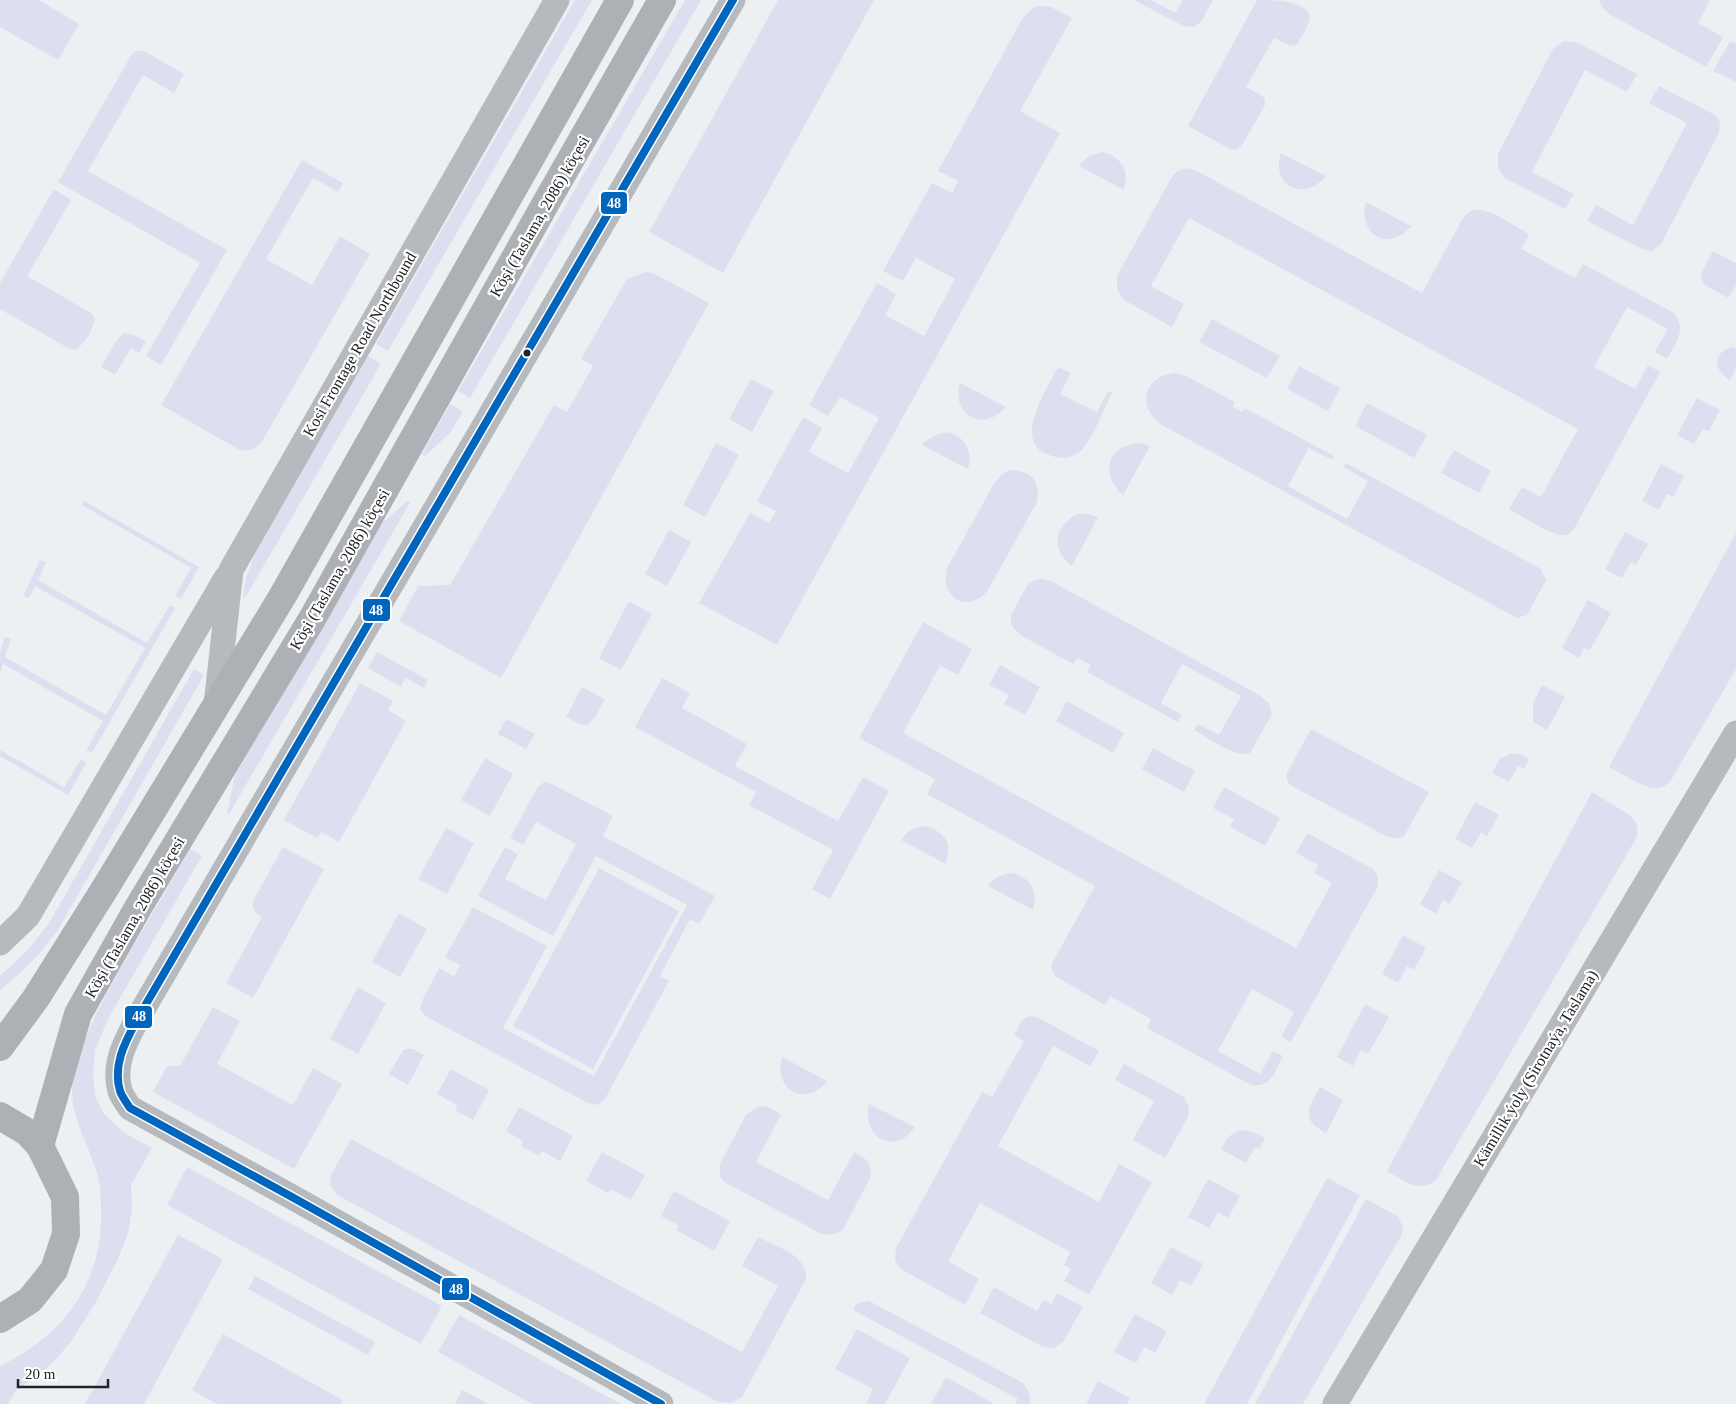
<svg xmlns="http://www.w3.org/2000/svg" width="1736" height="1404" font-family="'Times New Roman',serif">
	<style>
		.green { fill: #dedef1 }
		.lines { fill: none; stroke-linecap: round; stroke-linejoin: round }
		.minor { stroke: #b6b9bd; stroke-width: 25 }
		.primary { stroke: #adb1b6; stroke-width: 28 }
		.bus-1-casing { stroke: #fff; stroke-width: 11 }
		.bus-1 { stroke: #0065bd; stroke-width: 8 }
		.bus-dot { fill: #212324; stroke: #fff; stroke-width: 2 }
		.labels { text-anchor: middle; stroke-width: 4.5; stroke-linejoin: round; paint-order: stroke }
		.street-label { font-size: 16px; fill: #212324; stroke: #fff }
		.line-badge { stroke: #fff; stroke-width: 2 }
		.badge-label { font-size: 14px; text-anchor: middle; font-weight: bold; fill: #fff }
	</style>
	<rect width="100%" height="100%" fill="#edf0f2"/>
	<g class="green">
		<path d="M0,0H39L79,24L58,60L0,27Z"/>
		<path d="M575,0H592L388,351L376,344Z"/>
		<path d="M685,0H701L470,398L458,391Z"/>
		<path d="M778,0H874L723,273L649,232Z"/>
		<path d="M1134,0H1151L1175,13L1183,0H1213L1201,22L1193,27L1183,26Z"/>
		<path d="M1257,0C1274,0 1298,0 1308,12C1311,18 1310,21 1307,26C1304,33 1300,41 1295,46L1289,45L1274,38L1246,87L1261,95L1265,99V105L1241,147L1236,150L1230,149L1188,126Z"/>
		<path d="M1599,0H1710L1698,23L1723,37L1706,67L1611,15L1602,7Z"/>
		<path d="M1042,6L1051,7L1072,18L1020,111L1060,133L777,645L699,603L750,513L769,523L776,511L757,501L803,417L822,428L809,452L848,473L879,418L840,397L828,416L809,405L877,283L896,294L885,315L924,336L955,279L916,258L903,281L883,271L932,183L952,193L958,181L938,171L1024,16L1035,7Z"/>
		<path d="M1564,41L1578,43L1637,74L1627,92L1585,70L1532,172L1574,194L1565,209L1505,178L1498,168V154L1553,49Z"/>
		<path d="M1730,41L1736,44V82L1713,71Z"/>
		<path d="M136,51H144L184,74L174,93L143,75L88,171L227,250L161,365L146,356L200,263L58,182L132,54Z"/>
		<path d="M1659,86L1715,115L1720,122L1719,133L1661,244L1652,251L1642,249L1587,221L1596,205L1633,225L1687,123L1649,103Z"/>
		<path d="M1103,152C1123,158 1129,171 1124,190L1079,166C1086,157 1092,154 1103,152Z"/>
		<path d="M1281,153L1326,176C1304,203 1270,186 1281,153Z"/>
		<path d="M302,160L343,183L338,192L313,178L266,259L312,285L340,236L370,254L261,443C253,451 248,452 238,449L161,405Z"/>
		<path d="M1187,168L1195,170L1422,293L1463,218C1467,214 1470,210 1477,210C1489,208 1517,228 1529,234L1521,249L1575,278L1583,264L1674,313C1687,330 1676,343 1667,359L1655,352L1668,329L1627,307L1594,367L1635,389L1648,365L1660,372L1574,529C1570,532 1568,535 1563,535C1553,536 1520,515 1509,509L1522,487L1541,497L1578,429L1189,218L1151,286L1184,304L1172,327L1124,300L1117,290V276L1173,175L1179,170Z"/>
		<path d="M54,189L71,200L27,276L91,313L95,318C93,329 85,345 74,350L68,348L0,309V283Z"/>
		<path d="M1366,202L1411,226C1390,253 1357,235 1366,202Z"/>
		<path d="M1713,251L1736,263V285L1728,298L1705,285L1701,279L1702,271Z"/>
		<path d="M646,272L655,274L709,303L501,678L399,621L418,586L450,585L554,405L567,412L593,366L581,359L627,279Z"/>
		<path d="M1212,319L1280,356L1267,378L1199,342Z"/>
		<path d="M124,333L134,335L146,341L139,353L131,348L115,375L101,367L117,340Z"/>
		<path d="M1732,347L1736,348V368L1730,380C1713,370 1712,353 1732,347Z"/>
		<path d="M368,356L381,364L245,598L243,596L246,578L257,548Z"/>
		<path d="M1299,366L1340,388L1328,411L1287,389Z"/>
		<path d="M1058,367L1071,373L1060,394L1097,412L1108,391L1112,393C1105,407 1091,442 1081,451C1073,458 1061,459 1052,456C1009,444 1047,389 1058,367Z"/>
		<path d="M1176,373L1186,376L1235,402L1233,407L1242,412L1245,408L1334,456L1332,460L1309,448L1288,486L1347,519L1368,481L1344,467L1346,463L1541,569L1546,580L1527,615L1517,618L1160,424C1136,404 1145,375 1176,373Z"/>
		<path d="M751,379L774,391L752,432L729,419Z"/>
		<path d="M960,383L1006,407C983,433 951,416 960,383Z"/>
		<path d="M1697,398L1720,410L1709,431L1703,429L1694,444L1677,435Z"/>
		<path d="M1367,403L1427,435L1414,458L1355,426Z"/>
		<path d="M450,404L463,411L451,432L425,456L422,454Z"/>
		<path d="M948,432C966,438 973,451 968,469L922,445C930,437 936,434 948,432Z"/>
		<path d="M716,443L739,455L705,517L683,505Z"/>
		<path d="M1140,443L1150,446L1123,495C1099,474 1107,445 1140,443Z"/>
		<path d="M1454,450L1491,471L1479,493L1441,473Z"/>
		<path d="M1661,464L1684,476L1673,497L1667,494L1659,510L1642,501Z"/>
		<path d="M1011,470C1033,471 1042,483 1036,504L988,590C968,615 939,598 947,568L995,482L1002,474Z"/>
		<path d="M84,501L199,567L181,599L175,596L191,568L82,505Z"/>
		<path d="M407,501L410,503L229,814L227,813L235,775L381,524Z"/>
		<path d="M1077,514H1088L1098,517L1072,566C1050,549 1054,527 1077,514Z"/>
		<path d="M669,530L691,542L667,586L645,574Z"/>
		<path d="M1625,532L1648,544L1636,565L1631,562L1622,578L1605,569Z"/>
		<path d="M1736,533V669L1670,782C1666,785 1662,788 1656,788C1644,789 1621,773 1609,767Z"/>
		<path d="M40,560L46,562L38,580L147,643L170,605L175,608L92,753L86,750L103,721L3,664L0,673V652L5,637L11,639L5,657L106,715L145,648L35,586L29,598L23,596Z"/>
		<path d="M1042,579L1051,581L1259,695L1269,703L1272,714L1250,753C1235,758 1208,738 1194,730L1198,724L1219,735L1241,696L1182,664L1161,703L1182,715L1178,722L1087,672L1091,665L1077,658L1073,664L1022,636L1013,628L1011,622V615L1028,584L1035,580Z"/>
		<path d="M1588,600L1611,613L1590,650L1584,648L1579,658L1562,648Z"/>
		<path d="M629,601L652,614L621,670L599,658Z"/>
		<path d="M923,622L972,649L958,675L940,666L903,733L1296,948L1332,883L1314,873L1318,865L1296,853L1307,833L1373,869L1378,876V886L1291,1042L1281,1037L1294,1012L1252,989L1218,1051L1260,1074L1273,1051L1283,1056C1275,1071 1272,1088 1251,1085L1147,1028L1151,1019L1110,996L1105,1005L1055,976L1052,970L1051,965L1095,886L927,794L935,779L859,738Z"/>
		<path d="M377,652L428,680L424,688L405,678L401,687L368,668Z"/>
		<path d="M1000,665L1040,687L1025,715L1004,704L1009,695L989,685Z"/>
		<path d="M194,669L204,675L59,928C41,954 25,970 0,990V975C20,960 34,943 49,923Z"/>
		<path d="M662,678L690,693L682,708L747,744L735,766L838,821L863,777L889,791L830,899L812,889L833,850L749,805L756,792L635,727Z"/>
		<path d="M360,683L393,701L388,710L406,721L339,842L321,832L317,838L284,820Z"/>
		<path d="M1542,685L1565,697L1547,730L1533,722V703Z"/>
		<path d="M582,687L605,699L595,717L588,725L579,724L566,717Z"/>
		<path d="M1067,701L1124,733L1113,753L1056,721Z"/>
		<path d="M506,719L535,734L526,749L498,734Z"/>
		<path d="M1311,729L1429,792L1404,836C1397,840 1391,838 1384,835L1290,785L1287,780V773Z"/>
		<path d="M1153,748L1195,771L1184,792L1142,769Z"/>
		<path d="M0,750L64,787L81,759L86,763L68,795L0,756Z"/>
		<path d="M1512,753L1519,754L1529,759L1524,769L1518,766L1509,782L1492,773L1500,759Z"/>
		<path d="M485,758L513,774L490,816L461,800Z"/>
		<path d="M544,782L552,784L613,816L603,836L715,896L699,924L690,919L660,976L669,981L605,1099L597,1105L588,1103L425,1016L420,1009L422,1001L439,968L454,976L460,965L445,957L473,907L547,946L503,1028L594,1076L687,905L596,856L553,936L478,896L505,847L518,854L505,879L546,900L576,844L536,822L523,845L510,838L537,788Z"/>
		<path d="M1224,787L1280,818L1265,846L1230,827L1234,819L1213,808Z"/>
		<path d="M1592,792L1631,816C1637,823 1638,828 1637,837L1436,1180C1419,1194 1403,1180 1387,1171Z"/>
		<path d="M1475,802L1499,815L1487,836L1481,832L1472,848L1455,839Z"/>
		<path d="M926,826C946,833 952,843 946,864L901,840C908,830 914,827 926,826Z"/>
		<path d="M446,828L474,843L447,894L418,879Z"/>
		<path d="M283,847L324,869L253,998L226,983L262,917L256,913L252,906L254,899Z"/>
		<path d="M190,849L202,856L109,1017L95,1050L93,1073L95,1096L104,1114L124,1133L152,1148L131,1185L132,1208L128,1233L118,1259L96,1302L72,1340L57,1358L37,1377L16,1390L8,1404H0V1366C62,1336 101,1286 101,1216C101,1199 101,1183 95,1167C86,1139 68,1111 73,1080C73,1074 76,1068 78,1062C88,1024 108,991 127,957C148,921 169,885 190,849Z"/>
		<path d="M599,868L679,911L593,1069L513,1026Z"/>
		<path d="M1439,870L1462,882L1450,904L1443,900L1436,914L1420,904Z"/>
		<path d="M1013,873C1032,879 1038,891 1033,910L988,886C995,877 1001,874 1013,873Z"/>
		<path d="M399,913L427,929L400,977L372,962Z"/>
		<path d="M1403,935L1426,948L1414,970L1407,966L1398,983L1382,974Z"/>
		<path d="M358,987L386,1003L358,1054L330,1039Z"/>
		<path d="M1365,1004L1389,1017L1368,1054L1361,1050L1353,1066L1337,1057Z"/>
		<path d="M213,1007L240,1021L217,1064L293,1105L313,1068L342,1084L294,1169L153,1092L167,1066H180Z"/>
		<path d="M1029,1016L1039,1018L1099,1051L1090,1066L1053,1046L998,1146L1099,1202L1119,1164L1152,1182L1089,1295L1064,1281L1071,1269L1064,1265L1070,1252L980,1203L948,1261L979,1279L965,1305L901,1269L895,1260L896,1248L982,1092L992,1097L1024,1041L1014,1035L1021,1021Z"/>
		<path d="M404,1049H413L424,1055L408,1085L389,1074Z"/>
		<path d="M782,1057L827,1081C806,1108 773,1091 782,1057Z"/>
		<path d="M1124,1064L1184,1097L1189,1107L1188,1117L1165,1158L1133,1140L1154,1101L1115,1080Z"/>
		<path d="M451,1069L489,1090L473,1120L455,1110L457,1105L437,1094Z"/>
		<path d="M1320,1087L1343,1100L1326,1133C1299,1119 1309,1108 1320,1087Z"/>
		<path d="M869,1104L915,1127C911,1132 906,1138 900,1140C877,1148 863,1124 869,1104Z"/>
		<path d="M759,1106L768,1107L781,1114L756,1162L828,1200L854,1152C866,1158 873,1163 870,1178L844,1228C837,1235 832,1235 822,1234L724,1182L720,1177V1164L746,1115Z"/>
		<path d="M519,1107L573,1136L560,1161L542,1151L539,1156L521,1146L523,1141L506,1131Z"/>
		<path d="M1240,1130L1254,1132L1265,1138L1259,1149L1255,1147L1246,1163L1221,1149C1226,1140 1229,1134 1240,1130Z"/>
		<path d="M351,1139L742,1352L778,1286L742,1266L758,1237C776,1246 808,1255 806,1279L742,1397L731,1403L718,1402L337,1195L330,1185L331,1175Z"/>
		<path d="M602,1152L645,1175L631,1200L611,1189L608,1193L586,1181Z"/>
		<path d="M187,1167L442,1306L421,1344L167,1205Z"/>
		<path d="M1327,1178L1360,1195L1247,1404H1204Z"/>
		<path d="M1208,1179L1240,1196L1228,1218L1218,1212L1209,1228L1188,1217Z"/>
		<path d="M674,1191L730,1221L714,1251L676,1230L678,1225L661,1216Z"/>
		<path d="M1366,1199L1399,1217L1403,1229L1401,1236L1303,1404H1255Z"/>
		<path d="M178,1235L223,1259L144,1404H85Z"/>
		<path d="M1171,1247L1203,1264L1191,1286L1180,1280L1172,1295L1151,1283Z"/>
		<path d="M255,1276L375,1342L368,1355L248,1289Z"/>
		<path d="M994,1287L1037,1311L1044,1300L1051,1304L1057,1293L1083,1307L1063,1342L1054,1348L1043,1347L980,1313Z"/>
		<path d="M869,1301L1023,1383C1028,1390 1031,1395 1030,1404H1015L1018,1399L853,1310L856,1304Z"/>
		<path d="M1135,1314L1167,1331L1155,1353L1144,1347L1136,1363L1114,1352Z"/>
		<path d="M459,1315L621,1404H532L438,1352Z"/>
		<path d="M857,1329L910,1358L885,1404H866L873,1389L835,1369Z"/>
		<path d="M223,1334L343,1400L341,1404H217L192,1390Z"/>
		<path d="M946,1377L993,1403L992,1404H931Z"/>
		<path d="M1098,1381L1130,1398L1127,1404H1086Z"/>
		<path d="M462,1390L489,1404H458L455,1403Z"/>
	</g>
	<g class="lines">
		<g class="minor">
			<path d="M216,705L231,570L557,0"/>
			<path d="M0,943L28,916L226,578"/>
			<path d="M661,1404L292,1197L130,1108C127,1103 122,1097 120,1091C112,1063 127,1039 139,1016L733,0"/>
			<path d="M1335,1404L1736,733"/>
		</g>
		<g class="primary">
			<path d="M0,1047L36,998L104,890L282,597L620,0"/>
			<path d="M0,1116L27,1132L40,1146L65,1197L66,1234L54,1270L30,1300L0,1319"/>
			<path d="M40,1146L78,1014L139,906L312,619L547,201L662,0"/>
		</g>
		<g class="bus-1-casing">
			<path id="bus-1" d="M661,1404L292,1197L130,1108C127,1103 122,1097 120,1091C112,1063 127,1039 139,1016L733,0"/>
		</g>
		<use href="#bus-1" class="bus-1"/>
	</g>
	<circle class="bus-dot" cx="527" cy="353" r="4.5"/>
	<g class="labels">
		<g class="street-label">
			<text transform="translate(539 216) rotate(-60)" y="6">Köşi (Taslama, 2086) köçesi</text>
			<text transform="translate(359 344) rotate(-60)" y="6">Kosi Frontage Road Northbound</text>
			<text transform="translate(339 569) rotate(-60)" y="6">Köşi (Taslama, 2086) köçesi</text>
			<text transform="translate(134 917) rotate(-60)" y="6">Köşi (Taslama, 2086) köçesi</text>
			<text transform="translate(1535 1068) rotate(-59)" y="6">Kämillik ýoly (Sirotnaýa, Taslama)</text>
		</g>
	</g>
	<g class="line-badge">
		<rect x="600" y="191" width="28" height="24" rx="5" fill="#0065bd"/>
		<rect x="362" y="598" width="29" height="24" rx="5" fill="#0065bd"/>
		<rect x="124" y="1005" width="29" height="24" rx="5" fill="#0065bd"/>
		<rect x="441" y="1277" width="29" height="24" rx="5" fill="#0065bd"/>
	</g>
	<g class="badge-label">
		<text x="614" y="208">48</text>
		<text x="376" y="615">48</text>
		<text x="139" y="1021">48</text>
		<text x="456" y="1294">48</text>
	</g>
	<path d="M18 1379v8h90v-8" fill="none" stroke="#212324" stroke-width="2.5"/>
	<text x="25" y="1379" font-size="15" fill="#212324" stroke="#ffffff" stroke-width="4" paint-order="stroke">20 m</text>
</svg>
